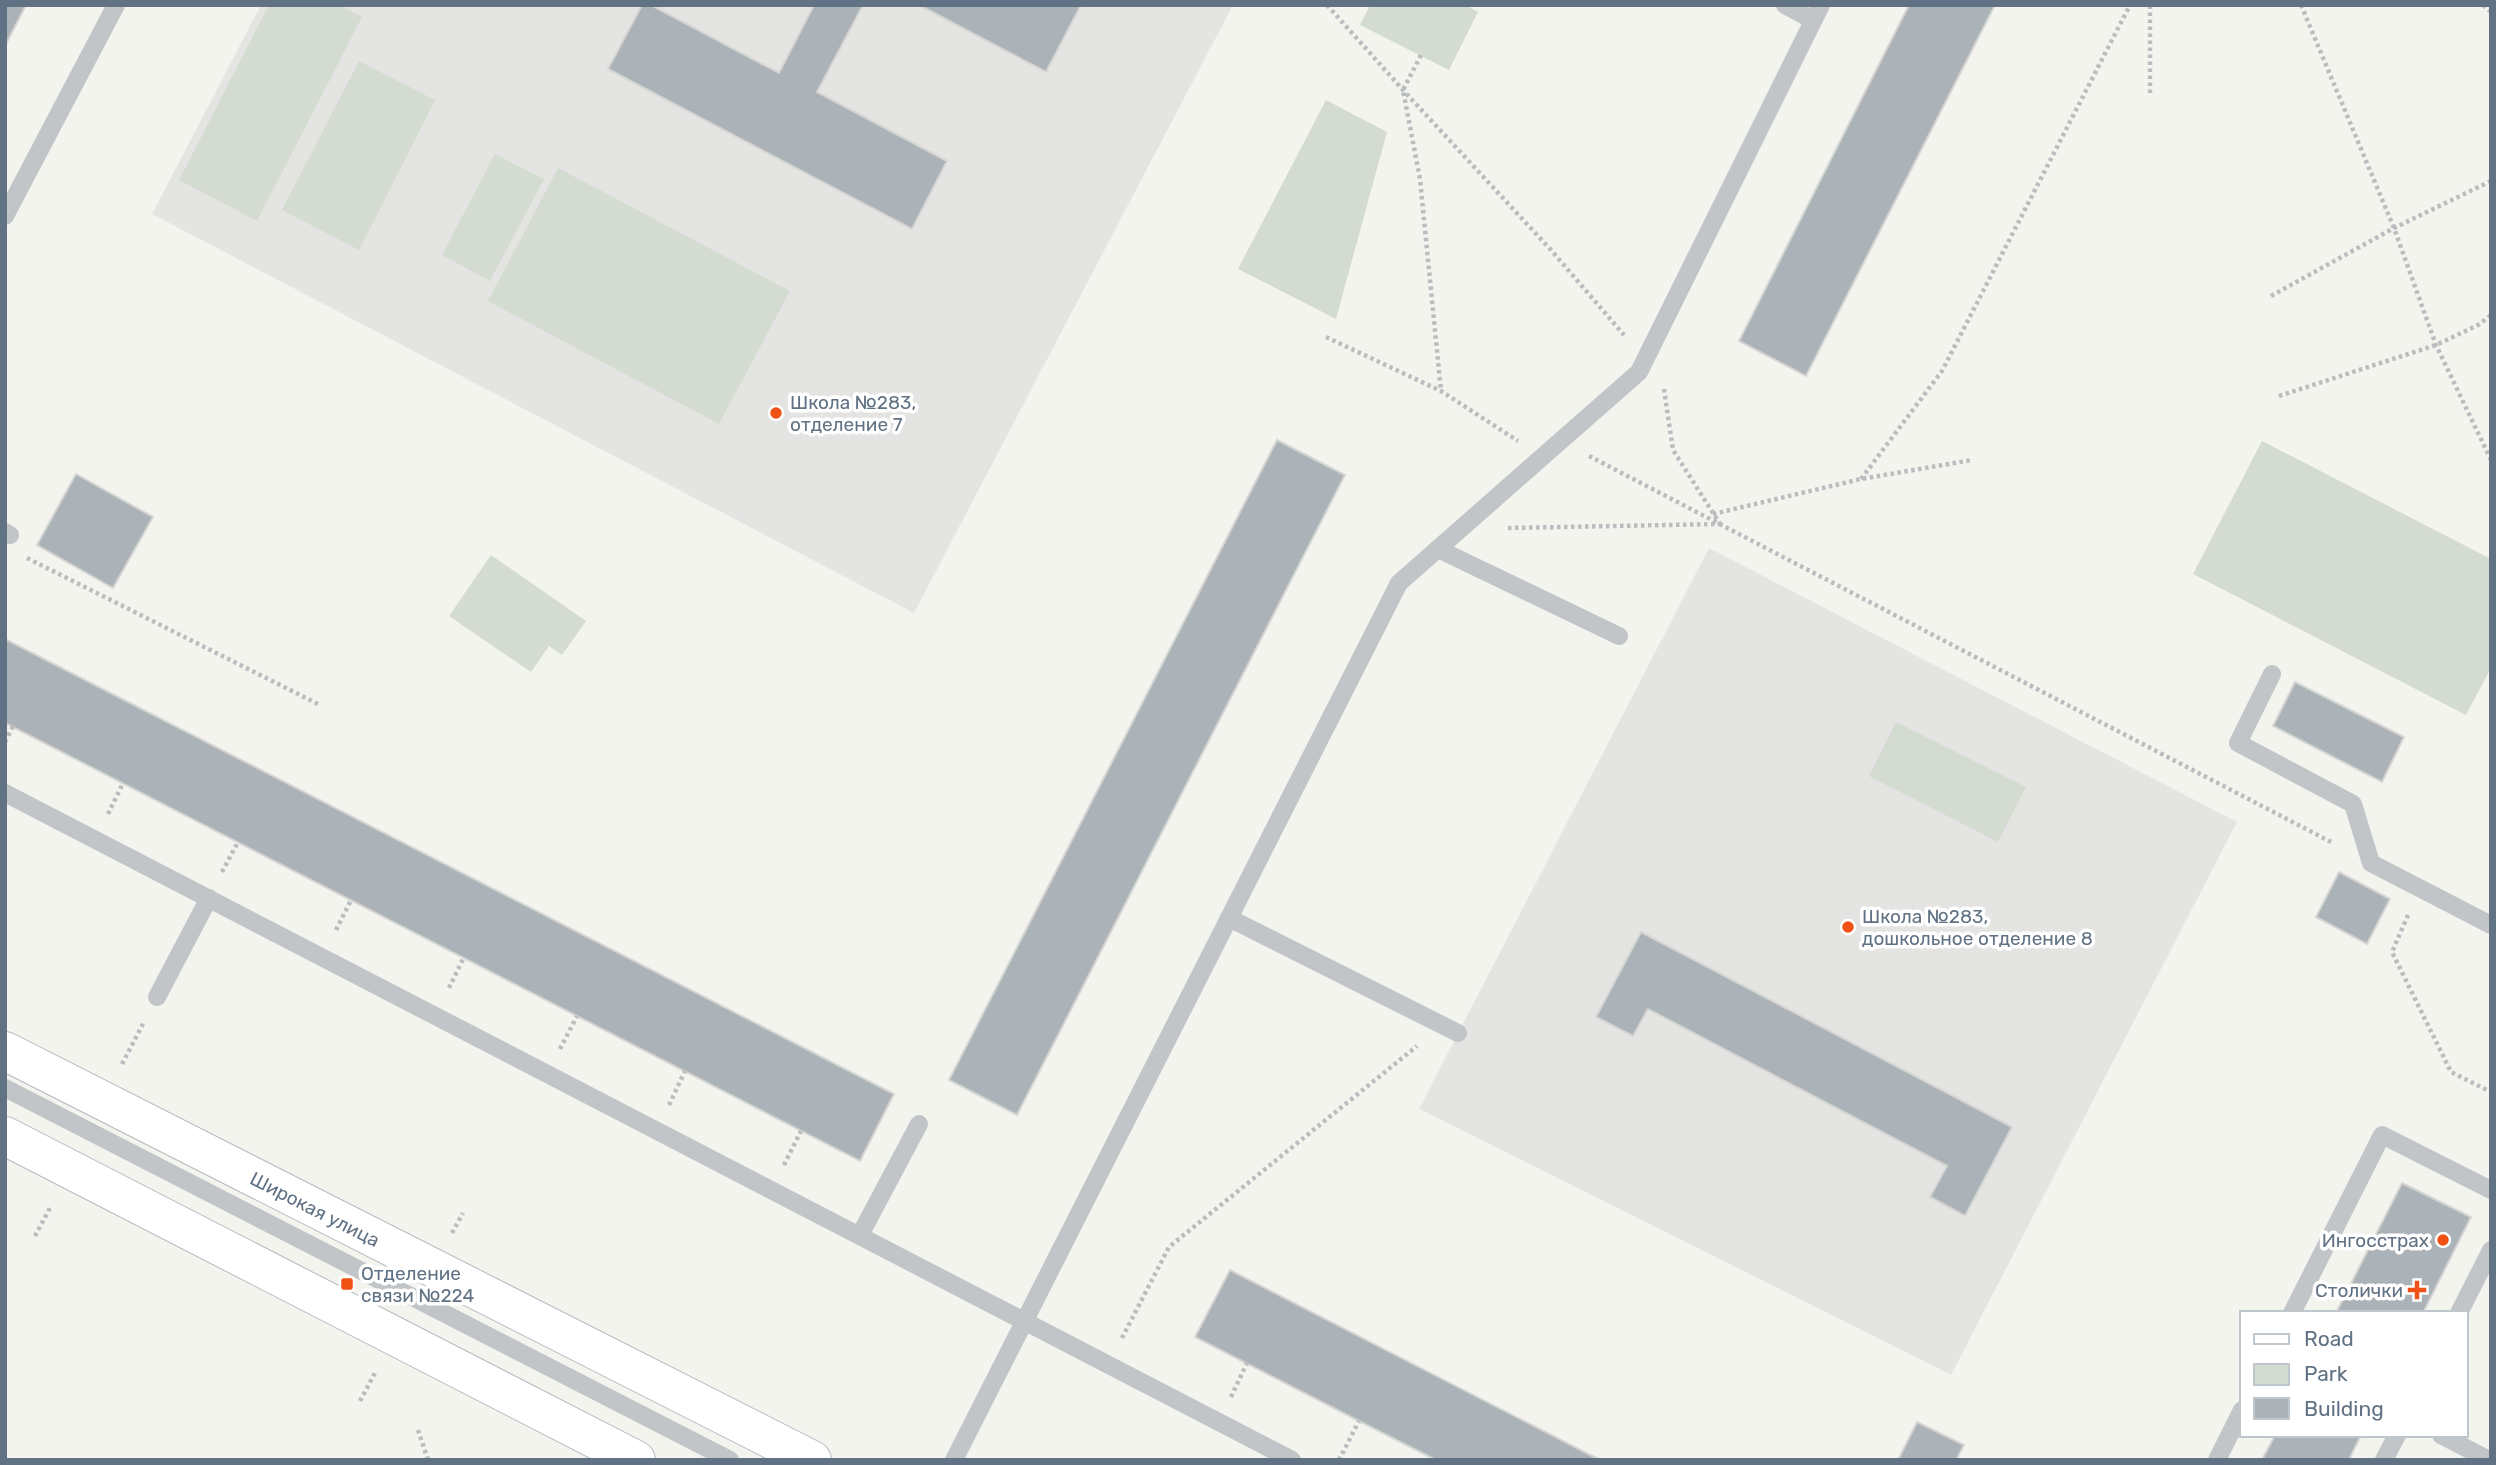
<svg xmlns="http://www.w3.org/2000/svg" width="2496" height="1465" font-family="Rubik,sans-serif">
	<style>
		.built { fill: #e4e5e3 }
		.green { fill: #d4dbd0 }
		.building { fill: #abb2b8; stroke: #d5d5d2; stroke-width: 2 }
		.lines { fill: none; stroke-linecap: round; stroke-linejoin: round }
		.secondary-casing { stroke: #b5babf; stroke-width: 40 }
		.path { stroke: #babdbf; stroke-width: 4.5; stroke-dasharray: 3.5 3.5; stroke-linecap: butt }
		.service { stroke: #c1c5c8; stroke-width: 18 }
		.secondary { stroke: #fff; stroke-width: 38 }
		.poi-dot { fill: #ef5214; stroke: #fff; stroke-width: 2.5 }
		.labels { text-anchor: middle; stroke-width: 7; stroke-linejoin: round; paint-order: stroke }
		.poi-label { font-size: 19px; fill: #607283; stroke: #fff; text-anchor: start }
		.street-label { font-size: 19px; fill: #607283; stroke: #fff }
	</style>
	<rect width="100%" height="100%" fill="#f4f4ef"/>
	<g class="built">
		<path d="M261,5H1233L914,613L152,214Z"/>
		<path d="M1709,548L2237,822L1951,1375L1419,1109Z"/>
	</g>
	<g class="green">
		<path d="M269,5H340L362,17L257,221L179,180Z"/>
		<path d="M1370,5H1466L1478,12L1449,70L1360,25Z"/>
		<path d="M359,61L435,100L359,250L282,210Z"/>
		<path d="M1326,100L1387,132L1336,319L1238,269Z"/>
		<path d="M495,154L544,179L490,281L442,255Z"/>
		<path d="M558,168L790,291L719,424L488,301Z"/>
		<path d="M2262,441L2491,559V668L2466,715L2193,574Z"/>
		<path d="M491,555L586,621L562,655L549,646L531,672L449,616Z"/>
		<path d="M1896,722L2026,787L1998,842L1869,776Z"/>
	</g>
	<g class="building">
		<path d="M5,5H26L5,46Z"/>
		<path d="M642,5H651L779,73L814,5H863L817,92L947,161L912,229L608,69Z"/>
		<path d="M919,5H1081L1046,72Z"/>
		<path d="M1909,5H1995L1806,376L1739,341Z"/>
		<path d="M1277,440L1345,475L1017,1115L949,1080Z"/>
		<path d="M76,474L153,517L113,588L37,545Z"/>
		<path d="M5,639L894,1094L860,1161L5,723Z"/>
		<path d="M2295,682L2404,737L2382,782L2273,726Z"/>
		<path d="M2339,872L2390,899L2367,944L2316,917Z"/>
		<path d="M1641,932L2012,1127L1965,1216L1930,1197L1947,1166L1648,1009L1633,1036L1596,1017Z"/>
		<path d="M2402,1183L2471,1217L2423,1313H2336Z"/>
		<path d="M1230,1270L1600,1460H1436L1359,1421L1195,1337Z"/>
		<path d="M1917,1422L1964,1445L1956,1460H1898Z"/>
		<path d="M2275,1435H2361L2349,1460H2262Z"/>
	</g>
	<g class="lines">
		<g class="secondary-casing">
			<g id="secondary">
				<path d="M5,1051L812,1460"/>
				<path d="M5,1136L636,1460"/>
			</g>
		</g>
		<g class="path">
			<path d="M1327,5L1403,90L1551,250L1624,335"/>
			<path d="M2301,5L2394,228L2436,345L2491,460"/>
			<path d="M2483,5L2491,12"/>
			<path d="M1421,55L1403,90L1420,179L1441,391"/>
			<path d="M2150,93V5"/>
			<path d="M2271,296L2394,228L2491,181"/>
			<path d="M1326,337L1441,391L1518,441"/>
			<path d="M1664,389L1673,450L1720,524"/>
			<path d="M2279,396L2436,345L2478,325L2491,315"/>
			<path d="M1589,456L2333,843"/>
			<path d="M1861,479L1942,371L2130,5"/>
			<path d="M1713,514L1861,479L1972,460"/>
			<path d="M1508,528L1720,524"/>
			<path d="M27,558L320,705"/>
			<path d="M5,742L13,726"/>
			<path d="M108,814L123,783"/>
			<path d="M222,872L238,842"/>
			<path d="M2408,915L2392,952L2451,1072L2491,1092"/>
			<path d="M336,930L351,900"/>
			<path d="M449,988L464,957"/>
			<path d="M560,1049L577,1016"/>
			<path d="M122,1064L144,1022"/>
			<path d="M669,1105L685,1071"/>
			<path d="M784,1165L801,1131"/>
			<path d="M452,1233L463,1213"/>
			<path d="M35,1236L51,1206"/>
			<path d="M1122,1338L1169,1247L1417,1046"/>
			<path d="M1231,1397L1247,1363"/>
			<path d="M360,1401L376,1371"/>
			<path d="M418,1430L428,1460"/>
			<path d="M1339,1460L1359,1421"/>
		</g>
		<g class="service">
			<path d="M1785,5L1813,20"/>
			<path d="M5,216L116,5"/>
			<path d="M5,532L10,535"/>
			<path d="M1438,549L1619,636"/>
			<path d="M2272,674L2238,743L2353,804L2371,863L2491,925"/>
			<path d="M5,793L1292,1460"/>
			<path d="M1229,918L1458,1033"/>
			<path d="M157,997L209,898"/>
			<path d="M5,1088L730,1460"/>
			<path d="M860,1235L919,1124"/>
			<path d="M2292,1313L2382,1135L2491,1190"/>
			<path d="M2459,1313L2491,1250"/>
			<path d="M2441,1435L2489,1460"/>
			<path d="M954,1460L1399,583L1639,372L1821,5"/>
			<path d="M2217,1460L2242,1410"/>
			<path d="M2384,1460L2397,1435"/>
		</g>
		<use href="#secondary" class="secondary"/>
	</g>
	<g class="poi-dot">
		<circle cx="776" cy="413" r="7"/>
		<circle cx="1848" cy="927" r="7"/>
		<circle cx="2443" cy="1240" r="7"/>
		<rect x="340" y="1277" width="14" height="14" rx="3.5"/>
		<path d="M2413.5 1279.5h7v7h7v7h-7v7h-7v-7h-7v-7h7z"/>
	</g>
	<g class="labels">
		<g class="poi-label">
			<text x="790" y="409">Школа №283,<tspan x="790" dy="22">отделение 7</tspan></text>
			<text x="1862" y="923">Школа №283,<tspan x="1862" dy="22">дошкольное отделение 8</tspan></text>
			<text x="2429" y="1247" text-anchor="end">Ингосстрах</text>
			<text x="361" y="1280">Отделение<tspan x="361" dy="22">связи №224</tspan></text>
			<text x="2403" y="1297" text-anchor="end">Столички</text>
		</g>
		<g class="street-label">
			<text transform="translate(315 1209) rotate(27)" y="7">Широкая улица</text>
		</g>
	</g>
	<rect width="2496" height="1465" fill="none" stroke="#607283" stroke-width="14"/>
	<rect x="2240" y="1311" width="228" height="126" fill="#ffffff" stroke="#bfc7cd" stroke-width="2"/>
	<rect x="2254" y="1334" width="35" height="10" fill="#ffffff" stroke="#bfc7cd" stroke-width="2"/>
	<text x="2304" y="1346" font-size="21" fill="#607283">Road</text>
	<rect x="2254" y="1364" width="35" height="21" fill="#d4dbd0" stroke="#bfc7cd" stroke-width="2"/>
	<text x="2304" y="1381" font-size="21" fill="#607283">Park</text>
	<rect x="2254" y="1398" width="35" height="21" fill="#abb2b8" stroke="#bfc7cd" stroke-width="2"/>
	<text x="2304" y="1416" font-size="21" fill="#607283">Building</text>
</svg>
